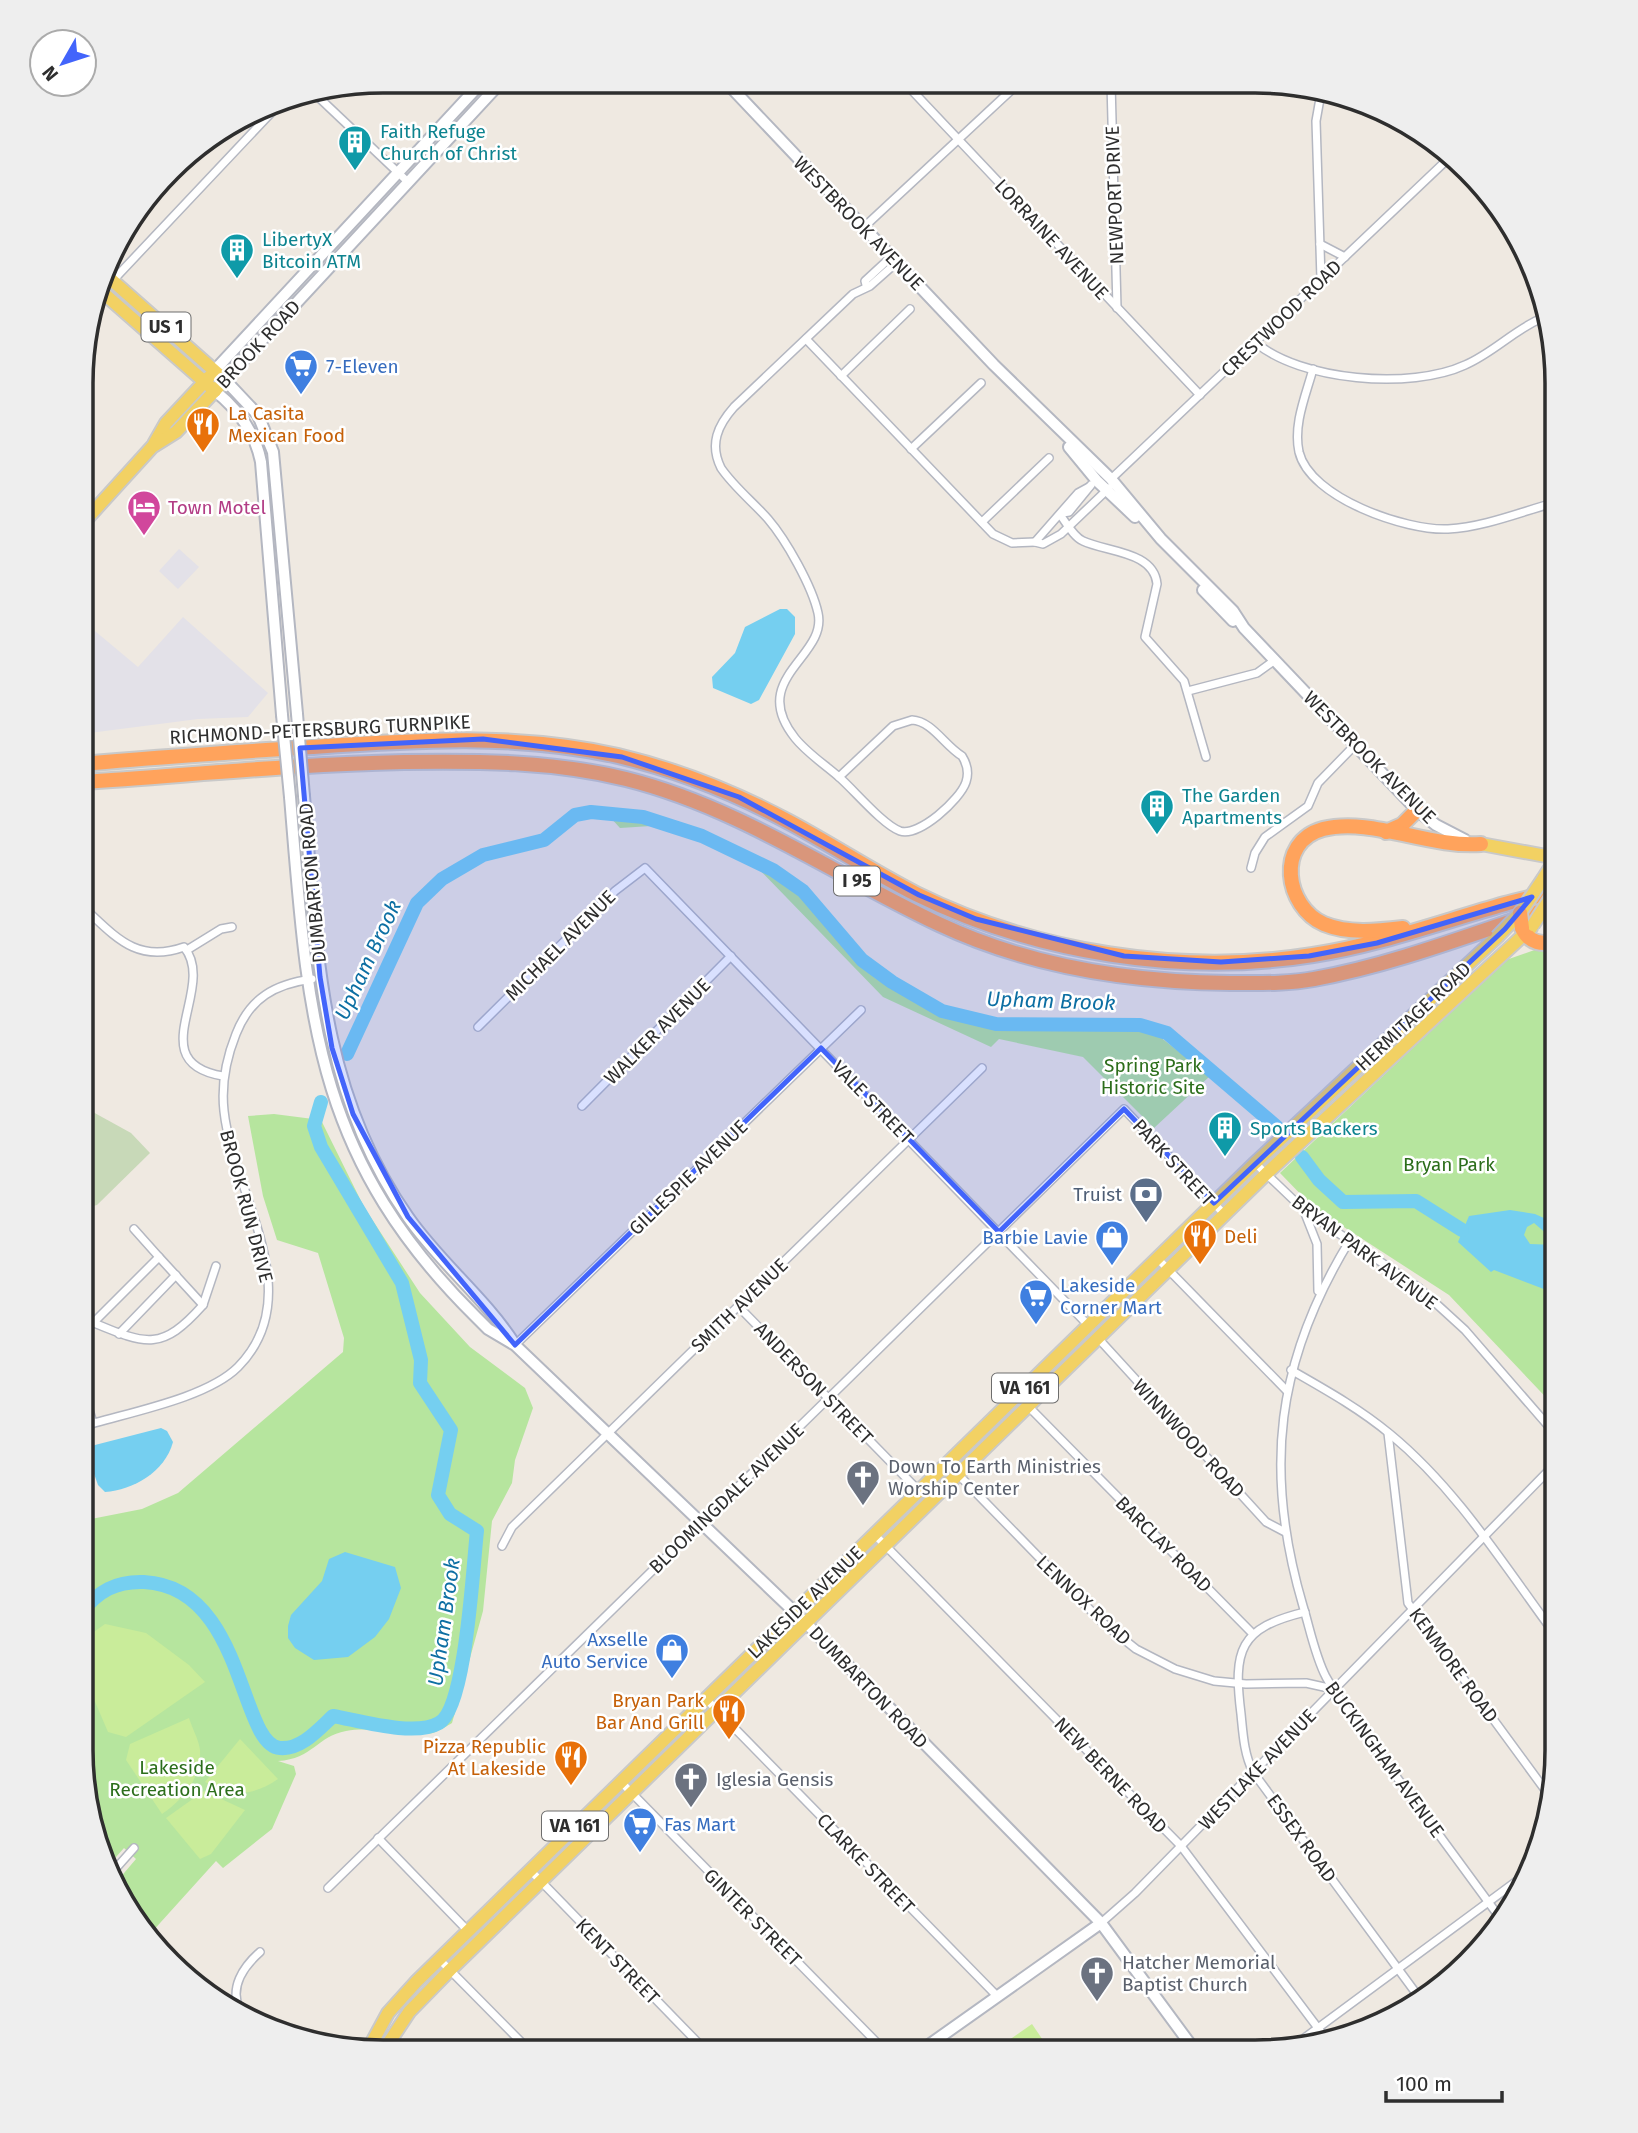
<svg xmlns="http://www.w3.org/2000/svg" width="1638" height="2133" font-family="'Fira Sans',sans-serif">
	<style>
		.industrial { fill: #e3e1e8 }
		.green { fill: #b6e59e }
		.cemetery { fill: #c8d9b8 }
		.pitch { fill: #c9ec9a }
		.water { fill: #75cff0 }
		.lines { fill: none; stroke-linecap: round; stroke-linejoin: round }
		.river { stroke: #75cff0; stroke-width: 14 }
		.street-casing { stroke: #b4b7c1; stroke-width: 10 }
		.secondary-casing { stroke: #b4b7c1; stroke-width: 14 }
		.primary-casing { stroke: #c9c9c9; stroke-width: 16 }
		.highway-casing { stroke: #c9c9c9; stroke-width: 18 }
		.street { stroke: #fff; stroke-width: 7 }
		.secondary { stroke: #fff; stroke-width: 10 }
		.primary { stroke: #f2d163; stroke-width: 12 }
		.highway { stroke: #ffa35c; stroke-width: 14 }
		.secondary-bridge-casing { stroke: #b4b7c1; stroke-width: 14; stroke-linecap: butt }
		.primary-bridge-casing { stroke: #c9c9c9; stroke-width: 16; stroke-linecap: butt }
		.highway-bridge-casing { stroke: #c9c9c9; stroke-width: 18; stroke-linecap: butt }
		.secondary-bridge { stroke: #fff; stroke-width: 10 }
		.primary-bridge { stroke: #f2d163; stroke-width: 12 }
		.highway-bridge { stroke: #ffa35c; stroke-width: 14 }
		.marked { fill: #4264fb; fill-opacity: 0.2; stroke: #4264fb; stroke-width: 5; stroke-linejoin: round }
		.labels { text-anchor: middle; stroke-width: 5; stroke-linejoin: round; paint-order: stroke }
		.shield { fill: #fff; stroke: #6d6d6d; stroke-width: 2 }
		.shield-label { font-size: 18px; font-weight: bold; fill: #2e2e2e }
		.culture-label { font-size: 19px; fill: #0d838f; stroke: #fff; text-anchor: start }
		.street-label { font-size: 19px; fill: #2e2e2e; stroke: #fff }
		.shop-label { font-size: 19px; fill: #366cbe; stroke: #fff; text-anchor: start }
		.food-label { font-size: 19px; fill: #c56008; stroke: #fff; text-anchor: start }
		.hotel-label { font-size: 19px; fill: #b23c85; stroke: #fff; text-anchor: start }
		.park-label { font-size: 19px; fill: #2c6e1b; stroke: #fff }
		.service-label { font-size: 19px; fill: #4e5e75; stroke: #fff; text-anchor: end }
		.worship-label { font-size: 19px; fill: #5b616d; stroke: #fff; text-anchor: start }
		.water-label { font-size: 21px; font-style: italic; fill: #0d6fa3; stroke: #fff }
		.rim { fill: none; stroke: #2e2e2e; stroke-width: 3.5 }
	</style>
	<rect width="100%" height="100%" fill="#efe9e1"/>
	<g class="industrial">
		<path d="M179,549L199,567L178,589L159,571Z"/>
		<path d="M183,617L268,693L248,717L198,719L82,734L83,621L138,667Z"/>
	</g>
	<g class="green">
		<path d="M618,814L688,828L762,861L792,879L820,909L857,960L875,978L938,1005L955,1018L995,1023L1030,1021L1068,1027L1141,1022L1210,1076L1154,1128L1083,1057L999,1039L991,1047L883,997L750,860L672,829L651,826L620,828L609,816Z"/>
		<path d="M1557,942V1409L1449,1295L1313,1207L1280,1173L1506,960Z"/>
		<path d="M274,1114L321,1120L364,1207L420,1293L470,1347L525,1388L533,1408L515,1460L512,1483L492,1521L483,1611L452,1723C447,1726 439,1731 433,1733C411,1738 375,1725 346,1731C317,1736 313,1759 278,1761L294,1766L296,1774L272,1829L223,1868L216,1861L151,1933L135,1918L113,1886L136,1859L124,1848L108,1866L84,1763L86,1761L81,1751V1521L142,1509L178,1493L343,1352L344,1338L318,1253L277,1240L263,1196L248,1116Z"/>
	</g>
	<path class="cemetery" d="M82,1106L131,1133L150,1153L97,1205L82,1209Z"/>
	<g class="pitch">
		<path d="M105,1624L146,1633L189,1665L205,1682L126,1737L108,1732L81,1669V1641Z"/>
		<path d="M189,1718C192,1728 199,1740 200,1750C202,1777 183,1800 162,1814L126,1760L130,1744Z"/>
		<path d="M240,1739L278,1779C253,1796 231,1798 205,1782Z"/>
		<path d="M204,1791L245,1810L211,1854L200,1859L166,1818Z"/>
		<path d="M1032,2024L1051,2052H992Z"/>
	</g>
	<g class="water">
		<path d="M780,609H787L795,617V634L759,700L751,704L713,688L712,677L735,653L745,627Z"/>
		<path d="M1510,1210L1535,1214L1557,1224V1234L1548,1235L1534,1223L1527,1227L1524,1235L1530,1244L1557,1245V1294L1494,1270L1491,1272L1458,1242L1469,1216Z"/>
		<path d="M161,1428L167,1431L173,1442C165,1472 133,1490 105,1492L98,1485L86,1451L95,1445Z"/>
		<path d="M345,1552L395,1567L401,1588L389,1619L375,1637L348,1657L314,1660L295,1648L288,1638V1626L291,1615L322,1581L329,1559Z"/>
	</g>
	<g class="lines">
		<g class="river">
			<path d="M347,1054L417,903L442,879L483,855L544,840L575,815L591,812L643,817L702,836L773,870L803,891L862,960L892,982L942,1011L996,1024L1140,1025L1167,1033L1277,1127"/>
			<path d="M1302,1157L1319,1180L1343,1202L1416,1201L1462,1230"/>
			<path d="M81,1613C98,1591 116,1581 144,1582C245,1587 239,1745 280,1748C301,1750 319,1729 333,1716C361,1721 415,1737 439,1723C466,1709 473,1565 477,1531L450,1514L438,1495L451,1430L420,1383L421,1360L402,1283L321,1147L314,1126L321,1102"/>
		</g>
		<g class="street-casing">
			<g id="street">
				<path d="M904,82L1200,395"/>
				<path d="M1111,83L1117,308"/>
				<path d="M313,92L408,182"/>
				<path d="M1321,93L1316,121L1321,279"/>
				<path d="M863,228L1020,82"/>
				<path d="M1320,244L1345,257"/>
				<path d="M866,285L865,281L891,257"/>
				<path d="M102,292L286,97"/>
				<path d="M806,339L993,534L1012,543L1035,542"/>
				<path d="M1255,342C1300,381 1411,390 1465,365C1493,353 1514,330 1542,318"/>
				<path d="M1313,369C1306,395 1293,424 1299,452C1310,498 1406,531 1448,529C1485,527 1523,511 1557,502"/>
				<path d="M841,376L910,309"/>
				<path d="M911,449L981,383"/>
				<path d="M1111,479L1451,156"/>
				<path d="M1089,487L1078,493L1035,542L1043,544L1061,534L1109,488"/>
				<path d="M1063,513L1069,512L1091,485"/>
				<path d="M1061,516C1067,524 1074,537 1083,541C1106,552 1154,551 1157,584L1145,637L1184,681L1206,757"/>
				<path d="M982,522L1049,458"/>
				<path d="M1188,691L1257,673L1275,660"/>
				<path d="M912,720C932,721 945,746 962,756C967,764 969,773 966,782C960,800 919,837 900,831C883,825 854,790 839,777L893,726Z"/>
				<path d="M839,777C824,764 807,753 795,738C747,678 828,657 818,613C812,586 786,540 768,519C753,502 734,487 721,468C709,444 718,425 734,407L853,294L870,286L896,263"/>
				<path d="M1251,868L1255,853L1265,837L1308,806L1318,783L1355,745"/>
				<path d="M82,906C115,936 136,964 184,947C218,988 140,1062 223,1076"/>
				<path d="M187,950L221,929L232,927"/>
				<path d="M478,1027L615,891L645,868L1090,1327"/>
				<path d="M582,1106L731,956"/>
				<path d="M1255,1163L1303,1209L1419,1288L1465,1330L1557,1436"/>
				<path d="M1304,1211L1317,1244L1318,1291"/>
				<path d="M134,1229L159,1257"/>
				<path d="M1350,1240C1276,1361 1263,1470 1303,1606C1310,1629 1315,1656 1326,1677C1344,1709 1368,1738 1390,1768C1428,1819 1465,1871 1503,1922"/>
				<path d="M1157,1258L1287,1391"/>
				<path d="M203,1305L216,1266"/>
				<path d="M738,1306L919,1491"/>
				<path d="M119,1334L176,1275"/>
				<path d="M81,1335L159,1257L203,1305C162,1351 147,1345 94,1323"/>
				<path d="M1097,1337L1266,1522L1285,1532"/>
				<path d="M515,1345L861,1010"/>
				<path d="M1291,1370C1326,1390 1360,1409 1390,1434C1458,1490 1505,1567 1557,1637"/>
				<path d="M81,1384L93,1423"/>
				<path d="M1020,1392L1028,1406L1252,1633"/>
				<path d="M81,1427C125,1413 206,1399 238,1367C310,1294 233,1194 224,1111C221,1084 226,1059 236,1034C250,998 275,984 312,979"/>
				<path d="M1388,1433L1408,1603L1551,1798"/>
				<path d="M947,1463L1102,1622L1136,1649L1175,1669L1214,1681L1246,1684L1306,1683L1333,1689"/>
				<path d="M874,1534L1181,1846L1324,2036"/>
				<path d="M502,1546L512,1527L982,1068"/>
				<path d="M1305,1612C1239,1628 1233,1650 1241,1714C1243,1734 1244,1754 1253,1772L1421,2000"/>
				<path d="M706,1699L998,1997"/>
				<path d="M621,1782L885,2051"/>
				<path d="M378,1838L468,1931"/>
				<path d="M530,1870L706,2051"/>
				<path d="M110,1875L134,1848"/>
				<path d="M328,1888L1124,1109L1224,1214"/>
				<path d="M1101,1923L1135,1893L1557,1462"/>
				<path d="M439,1959L529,2050"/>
				<path d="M240,2011C229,1988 243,1967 260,1952"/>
				<path d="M1299,2042L1529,1872"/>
			</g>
		</g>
		<g class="secondary-casing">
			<g id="secondary">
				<path d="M725,81L994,365L1111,479L1161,539L1233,611L1244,628L1417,810L1436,825L1465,840"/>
				<path d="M215,370L483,81"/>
				<path d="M215,391C239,410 255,432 261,462L282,715"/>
				<path d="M1069,447L1097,481L1135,517"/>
				<path d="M1203,590L1233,621"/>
				<path d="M297,714L273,452L258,415L225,380L502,81"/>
				<path d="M304,796C317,945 318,1089 408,1217C440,1263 484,1297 514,1343"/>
				<path d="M290,797C308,1013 312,1155 476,1317L488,1329L515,1345L806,1623L1101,1923L1196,2052"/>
				<path d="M919,2052L1101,1923"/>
			</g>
		</g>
		<g class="primary-casing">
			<g id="primary">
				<path d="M101,291L215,391"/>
				<path d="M154,444L166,423L209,377"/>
				<path d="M83,523L152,447L176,432L225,380L106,275"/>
				<path d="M1481,844L1557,858"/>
				<path d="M1543,879L1557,857"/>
				<path d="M368,2050L388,2013L416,1982L1255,1163L1497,937"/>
				<path d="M384,2050L409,2012L450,1970L1266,1174L1531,928"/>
			</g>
		</g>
		<g class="highway-casing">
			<g id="highway">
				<path d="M82,764C159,757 235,752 312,747C415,740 516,733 618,756C677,770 735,793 789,822C832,845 873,872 916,894C1035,953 1182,976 1313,955C1379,945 1441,922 1505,904C1522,899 1540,896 1557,891"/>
				<path d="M82,782C190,775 297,764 404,762C480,761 552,761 626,779C739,807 835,875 939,924C1030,967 1130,982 1230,983C1258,983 1287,984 1314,979C1397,964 1477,932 1557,906"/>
				<path d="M1386,832L1402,825L1417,810"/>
				<path d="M1403,928C1377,931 1348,934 1324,924C1285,907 1275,842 1323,829C1371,817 1429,848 1481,844"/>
				<path d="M1522,928C1529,944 1543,945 1557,941"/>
			</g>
		</g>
		<use href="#street" class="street"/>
		<use href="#secondary" class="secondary"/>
		<use href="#primary" class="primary"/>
		<use href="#highway" class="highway"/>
		<g class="secondary-bridge-casing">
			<g id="secondary-bridge">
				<path d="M297,714L304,796"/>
				<path d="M282,715L290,797"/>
			</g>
		</g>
		<g class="primary-bridge-casing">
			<g id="primary-bridge">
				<path d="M1533,925L1557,888"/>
				<path d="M1497,937L1520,913L1543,879"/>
			</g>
		</g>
		<g class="highway-bridge-casing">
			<path id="highway-bridge" d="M1520,913L1522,928"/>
		</g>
		<use href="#secondary-bridge" class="secondary-bridge"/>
		<use href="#primary-bridge" class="primary-bridge"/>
		<use href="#highway-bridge" class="highway-bridge"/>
	</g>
	<path class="marked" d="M483,739L622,757L739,797L919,895L976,919L1124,956L1221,962L1309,956L1377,943L1532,897L1505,929L1214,1203L1124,1109L999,1232L821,1048L515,1345L408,1217L353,1114L332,1048L320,977L300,748Z"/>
	<defs>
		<g id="building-pin" transform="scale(1.75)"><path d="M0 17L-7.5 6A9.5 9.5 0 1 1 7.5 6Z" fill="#0f9aa8" stroke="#fff"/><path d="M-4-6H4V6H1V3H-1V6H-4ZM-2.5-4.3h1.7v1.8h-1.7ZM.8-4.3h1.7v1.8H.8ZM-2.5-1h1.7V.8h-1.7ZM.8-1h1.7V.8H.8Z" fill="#fff"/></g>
		<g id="supermarket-pin" transform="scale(1.75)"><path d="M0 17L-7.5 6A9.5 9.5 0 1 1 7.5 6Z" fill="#3f7fe0" stroke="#fff"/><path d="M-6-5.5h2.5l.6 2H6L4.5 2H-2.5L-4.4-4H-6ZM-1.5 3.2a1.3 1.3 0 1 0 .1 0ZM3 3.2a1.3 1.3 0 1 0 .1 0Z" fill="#fff"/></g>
		<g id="restaurant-pin" transform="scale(1.75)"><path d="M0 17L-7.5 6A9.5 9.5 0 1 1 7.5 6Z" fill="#e8710a" stroke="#fff"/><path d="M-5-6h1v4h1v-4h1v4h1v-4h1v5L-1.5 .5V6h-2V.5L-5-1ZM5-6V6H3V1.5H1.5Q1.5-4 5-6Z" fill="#fff"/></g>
		<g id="hotel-pin" transform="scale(1.75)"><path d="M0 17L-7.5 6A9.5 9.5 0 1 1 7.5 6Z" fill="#d1479c" stroke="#fff"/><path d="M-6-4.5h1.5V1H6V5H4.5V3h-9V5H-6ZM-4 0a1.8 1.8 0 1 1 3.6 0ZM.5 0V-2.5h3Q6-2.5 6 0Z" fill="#fff"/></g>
		<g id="bank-pin" transform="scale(1.75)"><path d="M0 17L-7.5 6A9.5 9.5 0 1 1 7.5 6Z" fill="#5c6f8a" stroke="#fff"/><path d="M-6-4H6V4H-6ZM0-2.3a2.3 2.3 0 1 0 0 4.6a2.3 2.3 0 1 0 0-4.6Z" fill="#fff"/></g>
		<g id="shop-pin" transform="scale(1.75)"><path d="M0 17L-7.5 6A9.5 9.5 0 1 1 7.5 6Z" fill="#3f7fe0" stroke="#fff"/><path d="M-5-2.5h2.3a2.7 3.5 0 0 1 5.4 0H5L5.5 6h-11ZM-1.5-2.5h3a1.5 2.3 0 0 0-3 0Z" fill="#fff"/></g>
		<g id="church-pin" transform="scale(1.75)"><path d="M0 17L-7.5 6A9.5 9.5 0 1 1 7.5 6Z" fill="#6b7280" stroke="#fff"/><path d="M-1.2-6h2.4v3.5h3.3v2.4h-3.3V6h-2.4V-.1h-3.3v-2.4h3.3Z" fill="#fff"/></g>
	</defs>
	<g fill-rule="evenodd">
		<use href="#building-pin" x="355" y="142"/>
		<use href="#building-pin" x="237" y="250"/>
		<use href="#supermarket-pin" x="301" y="366"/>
		<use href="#restaurant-pin" x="203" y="424"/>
		<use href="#hotel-pin" x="144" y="507"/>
		<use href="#building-pin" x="1157" y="806"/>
		<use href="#building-pin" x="1225" y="1128"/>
		<use href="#bank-pin" x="1146" y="1194"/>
		<use href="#restaurant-pin" x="1200" y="1236"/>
		<use href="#shop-pin" x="1112" y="1237"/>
		<use href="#supermarket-pin" x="1036" y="1296"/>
		<use href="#church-pin" x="863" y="1477"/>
		<use href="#shop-pin" x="672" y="1650"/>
		<use href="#restaurant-pin" x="729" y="1711"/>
		<use href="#restaurant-pin" x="571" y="1757"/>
		<use href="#church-pin" x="691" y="1779"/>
		<use href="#supermarket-pin" x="640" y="1824"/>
		<use href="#church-pin" x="1097" y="1973"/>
	</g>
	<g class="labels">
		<g class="shield">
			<rect x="141.5" y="312.5" width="49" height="29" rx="5"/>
			<rect x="834" y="866.5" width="46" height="29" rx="5"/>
			<rect x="992" y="1373.5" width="66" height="29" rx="5"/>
			<rect x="542" y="1811.5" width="66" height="29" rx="5"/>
		</g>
		<g class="shield-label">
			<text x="166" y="333">US 1</text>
			<text x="857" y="887">I 95</text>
			<text x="1025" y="1394">VA 161</text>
			<text x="575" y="1832">VA 161</text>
		</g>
		<g class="culture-label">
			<text x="380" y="138">Faith Refuge<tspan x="380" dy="22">Church of Christ</tspan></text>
			<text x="262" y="246">LibertyX<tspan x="262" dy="22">Bitcoin ATM</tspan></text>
			<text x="1182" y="802">The Garden<tspan x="1182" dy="22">Apartments</tspan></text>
			<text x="1250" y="1135">Sports Backers</text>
		</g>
		<g class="street-label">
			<text transform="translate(1114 195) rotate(-92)" y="7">NEWPORT DRIVE</text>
			<text transform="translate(859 223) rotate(46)" y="7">WESTBROOK AVENUE</text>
			<text transform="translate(1052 239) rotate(47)" y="7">LORRAINE AVENUE</text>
			<text transform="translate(1281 318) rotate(-44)" y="7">CRESTWOOD ROAD</text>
			<text transform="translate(258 344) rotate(-47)" y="7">BROOK ROAD</text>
			<text transform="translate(320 729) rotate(-3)" y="7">RICHMOND-PETERSBURG TURNPIKE</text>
			<text transform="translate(1370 757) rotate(45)" y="7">WESTBROOK AVENUE</text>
			<text transform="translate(312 883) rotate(-95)" y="7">DUMBARTON ROAD</text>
			<text transform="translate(560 945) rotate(-45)" y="7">MICHAEL AVENUE</text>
			<text transform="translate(1413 1016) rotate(-43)" y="7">HERMITAGE ROAD</text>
			<text transform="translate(657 1031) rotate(-45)" y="7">WALKER AVENUE</text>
			<text transform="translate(873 1102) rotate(46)" y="7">VALE STREET</text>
			<text transform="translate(1174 1162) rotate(47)" y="7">PARK STREET</text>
			<text transform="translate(688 1177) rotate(-44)" y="7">GILLESPIE AVENUE</text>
			<text transform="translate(247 1206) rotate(75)" y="7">BROOK RUN DRIVE</text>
			<text transform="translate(1365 1252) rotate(37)" y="7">BRYAN PARK AVENUE</text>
			<text transform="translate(739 1305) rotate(-44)" y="7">SMITH AVENUE</text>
			<text transform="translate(814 1383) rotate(46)" y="7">ANDERSON STREET</text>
			<text transform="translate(1189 1438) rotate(47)" y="7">WINNWOOD ROAD</text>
			<text transform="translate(726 1498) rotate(-44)" y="7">BLOOMINGDALE AVENUE</text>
			<text transform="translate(1164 1544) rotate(45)" y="7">BARCLAY ROAD</text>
			<text transform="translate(1084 1600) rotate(43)" y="7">LENNOX ROAD</text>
			<text transform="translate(805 1602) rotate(-44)" y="7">LAKESIDE AVENUE</text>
			<text transform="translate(1454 1665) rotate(54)" y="7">KENMORE ROAD</text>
			<text transform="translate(869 1687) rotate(46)" y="7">DUMBARTON ROAD</text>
			<text transform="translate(1385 1759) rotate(54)" y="7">BUCKINGHAM AVENUE</text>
			<text transform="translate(1257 1769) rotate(-46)" y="7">WESTLAKE AVENUE</text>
			<text transform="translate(1111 1775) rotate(46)" y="7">NEW BERNE ROAD</text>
			<text transform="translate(1302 1838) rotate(54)" y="7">ESSEX ROAD</text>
			<text transform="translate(866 1863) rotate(46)" y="7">CLARKE STREET</text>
			<text transform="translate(753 1917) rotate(45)" y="7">GINTER STREET</text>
			<text transform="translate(618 1961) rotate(46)" y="7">KENT STREET</text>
		</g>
		<g class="shop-label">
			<text x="326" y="373">7-Eleven</text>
			<text x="1088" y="1244" text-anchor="end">Barbie Lavie</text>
			<text x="1060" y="1292">Lakeside<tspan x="1060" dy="22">Corner Mart</tspan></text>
			<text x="648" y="1646" text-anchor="end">Axselle<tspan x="648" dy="22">Auto Service</tspan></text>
			<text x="664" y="1831">Fas Mart</text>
		</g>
		<g class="food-label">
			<text x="228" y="420">La Casita<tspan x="228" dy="22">Mexican Food</tspan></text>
			<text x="1224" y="1243">Deli</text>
			<text x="704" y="1707" text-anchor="end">Bryan Park<tspan x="704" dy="22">Bar And Grill</tspan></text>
			<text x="546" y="1753" text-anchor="end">Pizza Republic<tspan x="546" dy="22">At Lakeside</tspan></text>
		</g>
		<g class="hotel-label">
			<text x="168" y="514">Town Motel</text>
		</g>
		<g class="park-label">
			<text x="1153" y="1072">Spring Park<tspan x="1153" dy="22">Historic Site</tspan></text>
			<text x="1449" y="1171">Bryan Park</text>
			<text x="177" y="1774">Lakeside<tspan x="177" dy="22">Recreation Area</tspan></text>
		</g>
		<g class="service-label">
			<text x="1122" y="1201">Truist</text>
		</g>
		<g class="worship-label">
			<text x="888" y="1473">Down To Earth Ministries<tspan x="888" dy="22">Worship Center</tspan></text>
			<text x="716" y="1786">Iglesia Gensis</text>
			<text x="1122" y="1969">Hatcher Memorial<tspan x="1122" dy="22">Baptist Church</tspan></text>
		</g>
		<g class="water-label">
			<text transform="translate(368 960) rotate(-65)" y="7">Upham Brook</text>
			<text transform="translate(1051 1001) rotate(2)" y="7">Upham Brook</text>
			<text transform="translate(444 1622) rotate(-82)" y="7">Upham Brook</text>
		</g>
	</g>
	<path d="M0 0H1638V2133H0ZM383 93H1255A290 290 0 0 1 1545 383V1750A290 290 0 0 1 1255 2040H383A290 290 0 0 1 93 1750V383A290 290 0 0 1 383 93Z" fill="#eee" fill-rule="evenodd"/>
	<path class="rim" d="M383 93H1255A290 290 0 0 1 1545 383V1750A290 290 0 0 1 1255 2040H383A290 290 0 0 1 93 1750V383A290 290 0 0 1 383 93Z"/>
	<g transform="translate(63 63) rotate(231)"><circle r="33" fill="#ffffff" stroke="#ababab" stroke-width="2"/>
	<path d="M0-5L12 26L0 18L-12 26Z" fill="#4264fb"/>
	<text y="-10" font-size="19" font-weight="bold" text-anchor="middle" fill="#2e2e2e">N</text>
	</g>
	<path d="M1386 2091v10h116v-10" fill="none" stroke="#2e2e2e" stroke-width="3.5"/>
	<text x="1396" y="2091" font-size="21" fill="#2e2e2e" stroke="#ffffff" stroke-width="5" paint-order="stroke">100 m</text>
</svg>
